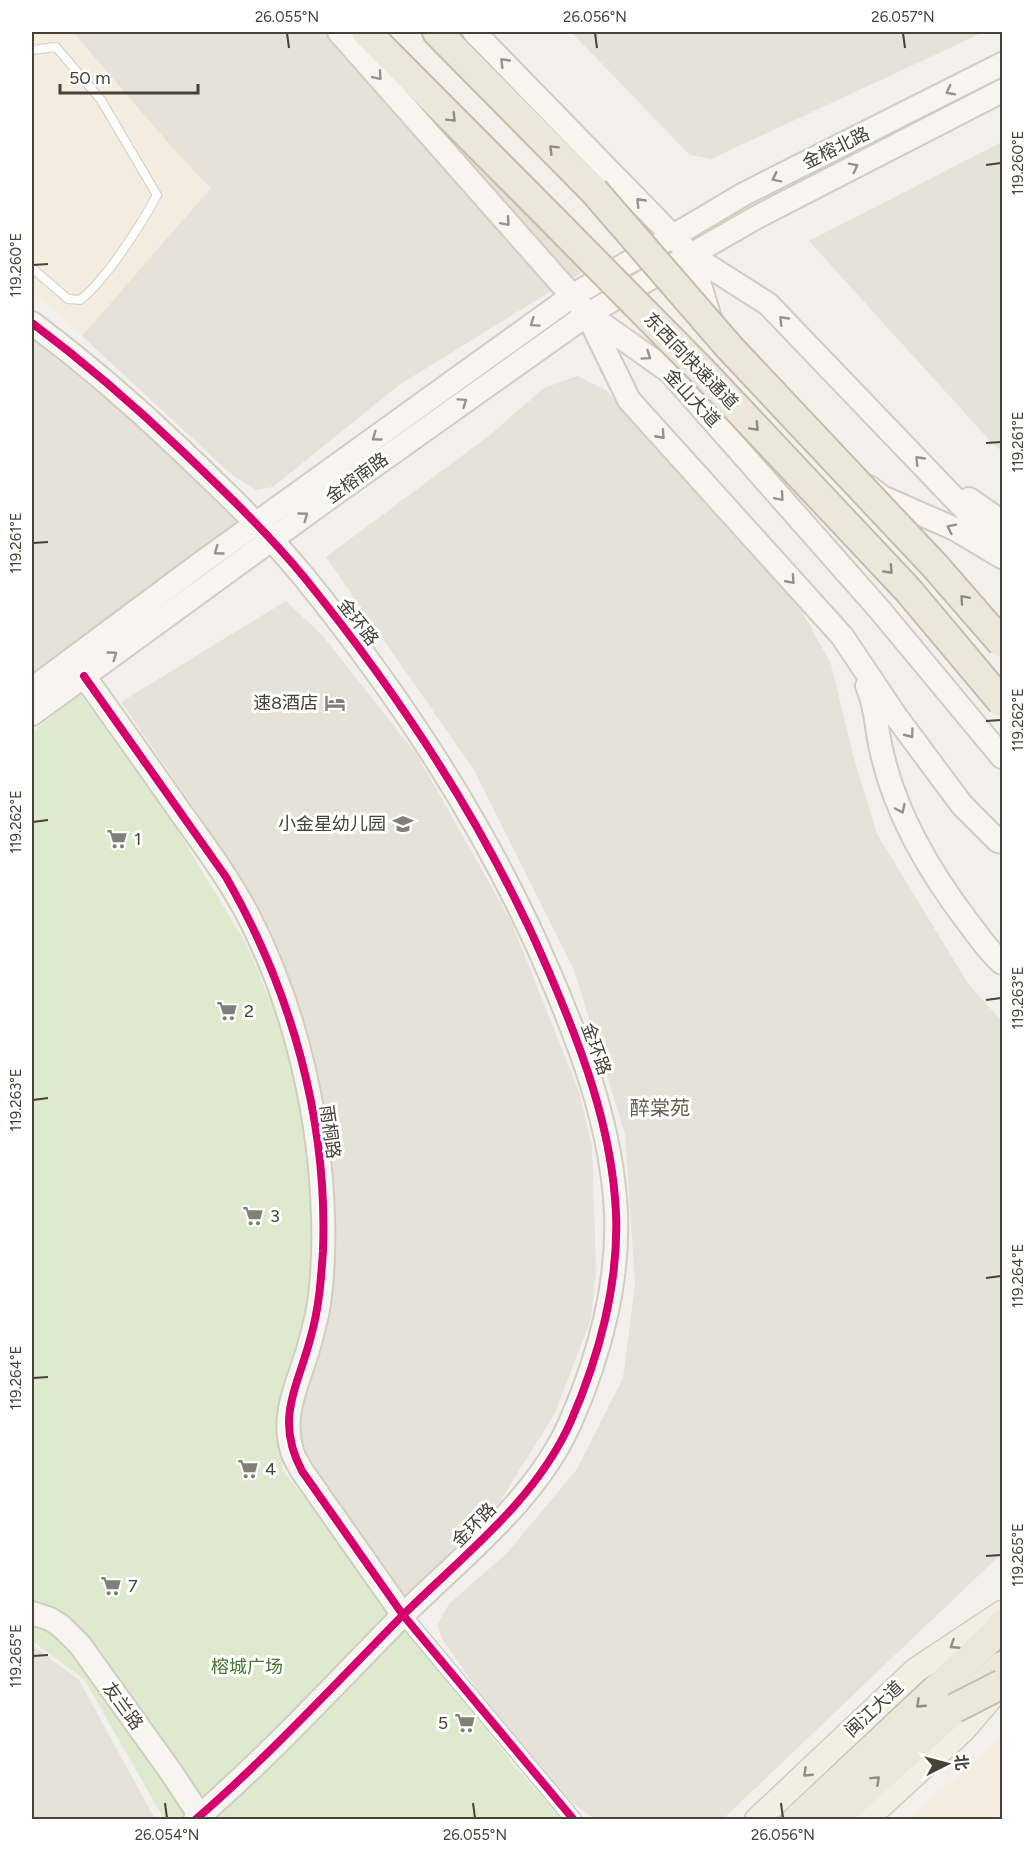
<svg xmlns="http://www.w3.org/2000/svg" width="1034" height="1851" font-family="Figtree,'Noto Sans SC',sans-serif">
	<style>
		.residential { fill: #e5e2d9 }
		.commercial { fill: #f3ecdf }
		.green { fill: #ddeacd }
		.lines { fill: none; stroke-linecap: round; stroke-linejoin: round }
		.lane-casing { stroke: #cfcec9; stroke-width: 10 }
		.street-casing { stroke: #cfcec9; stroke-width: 18 }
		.secondary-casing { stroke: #d0cdc3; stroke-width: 26 }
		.primary-casing { stroke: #d2ccba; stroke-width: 27 }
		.highway-casing { stroke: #c7bda8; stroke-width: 32 }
		.lane { stroke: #fdfdfc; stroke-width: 8 }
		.street { stroke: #fdfdfc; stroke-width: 15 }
		.secondary { stroke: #f7f5ef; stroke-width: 22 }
		.primary { stroke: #f1eee4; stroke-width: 24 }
		.highway { stroke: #ebe7db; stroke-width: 28 }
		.highway-bridge-casing { stroke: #c7bda8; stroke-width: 32; stroke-linecap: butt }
		.highway-bridge { stroke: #ebe7db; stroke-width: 28 }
		.cycleway-casing { stroke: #fff; stroke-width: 11 }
		.cycleway { stroke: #d6006c; stroke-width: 8 }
		.oneway { stroke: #96938a }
		.oneway2 { stroke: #918c81 }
		.oneway3 { stroke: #948f85 }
		.ticks { fill: none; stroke: #474238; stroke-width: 2 }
		.labels { text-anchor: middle; stroke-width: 6; stroke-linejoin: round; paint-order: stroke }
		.street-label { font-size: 18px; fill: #474238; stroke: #fff }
		.poi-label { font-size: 18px; fill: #474238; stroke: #fff; text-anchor: start }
		.park-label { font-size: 18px; fill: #46762d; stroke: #fff }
		.neighbourhood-label { font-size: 20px; fill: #69604f; stroke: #fff }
		.neatline { fill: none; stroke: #474238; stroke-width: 2 }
		.ticks-label { font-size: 15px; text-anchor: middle; fill: #474238 }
	</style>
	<rect width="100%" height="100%" fill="#f1f0ec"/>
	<g class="residential">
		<path d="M73,32H360L592,266L399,385L273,487L256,490L232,475L82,336L210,188L175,151Z"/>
		<path d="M571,32H984L711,159L690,155Z"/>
		<path d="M1002,142V451L993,444L809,241Z"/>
		<path d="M32,339L141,428L238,524L32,674Z"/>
		<path d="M577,376L607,391L793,595L831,664L853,755L877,834L969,985L1002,1021V1553L723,1819H594L538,1777L443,1640L437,1625L449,1604L507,1553L577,1469L623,1378L635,1284L625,1134L574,970L474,770L326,557L490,435L544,388Z"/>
		<path d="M286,601L322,635L417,755L511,921L579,1092L592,1145L596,1268L591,1319L554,1415L499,1503L403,1600L303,1464L295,1415L328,1290L281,979L245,882L121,702Z"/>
		<path d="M32,1645L79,1680L155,1819H32Z"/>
	</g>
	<g class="commercial">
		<path d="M32,32H73L175,151L211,188L82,336L32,290Z"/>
		<path d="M1002,1737V1819H909Z"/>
	</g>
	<path class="green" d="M80,694L167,813L247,945L293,1058L312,1158L316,1262L288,1383L282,1469L517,1769L562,1819H164L84,1679L32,1641V732Z"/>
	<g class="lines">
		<g class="lane-casing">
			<path id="lane" d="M32,50L56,47L101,100L157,195C141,225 106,280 80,300L68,299L32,268"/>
		</g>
		<g class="street-casing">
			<path id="street" d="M403,1615L574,1820"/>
		</g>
		<g class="secondary-casing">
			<g id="secondary">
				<path d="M339,32L588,314L670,372L879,609L1002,757"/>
				<path d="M474,32L691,255L712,325"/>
				<path d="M691,255L768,304L1002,548"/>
				<path d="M588,316L629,400L842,636L895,715L962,805L998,841L1002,842"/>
				<path d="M32,323C84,362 134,405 181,450C223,490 267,532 304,577C402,698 488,829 549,972C582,1049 612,1128 616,1213C619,1283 599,1357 571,1421C536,1501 461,1557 401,1617C334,1685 268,1757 195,1820"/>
				<path d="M869,487L882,497L955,529L1002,557"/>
				<path d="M969,499L1002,522"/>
				<path d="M84,676C117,722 149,767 181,813C205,846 229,879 248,915C295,1006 320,1114 323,1216C324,1249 323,1283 317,1315C313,1330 310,1345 305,1359C295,1390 282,1417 292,1451C294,1458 299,1465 302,1471L403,1615"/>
				<path d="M867,686C877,707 876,731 882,753C896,815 929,871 967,921C978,935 988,951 1002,963"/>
				<path d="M32,689L197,566L572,296L744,194L1002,64"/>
				<path d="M32,714L326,500L588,314L757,217L1002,91"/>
				<path d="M32,1613L50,1619L61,1626L80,1645L171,1772L200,1816"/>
			</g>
		</g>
		<g class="primary-casing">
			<g id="primary">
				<path d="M757,1820L916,1670L1002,1613"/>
				<path d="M865,1820L963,1730L1000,1687"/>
			</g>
		</g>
		<g class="highway-casing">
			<g id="highway">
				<path d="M366,32L553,220"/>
				<path d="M437,32L594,191"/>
				<path d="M796,1820L993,1636L1002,1624"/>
				<path d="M833,1820L1002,1666"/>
			</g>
		</g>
		<use href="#lane" class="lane"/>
		<use href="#street" class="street"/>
		<use href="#secondary" class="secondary"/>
		<use href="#primary" class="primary"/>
		<use href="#highway" class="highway"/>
		<g class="highway-bridge-casing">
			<g id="highway-bridge">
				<path d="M594,191L730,348L935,566L1002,643"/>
				<path d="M553,220L703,372L908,590L1002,702"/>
				<path d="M955,1708L1002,1684"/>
			</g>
		</g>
		<use href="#highway-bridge" class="highway-bridge"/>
		<g class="cycleway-casing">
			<g id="cycleway">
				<path d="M32,323C84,362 134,405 181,450C223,490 267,532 304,577C402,698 488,829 549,972C582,1049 612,1128 616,1213C619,1283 599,1357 571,1421C536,1501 461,1557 401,1617C334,1685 268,1757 195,1820"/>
				<path d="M84,676L226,877C291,990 328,1120 323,1251C321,1280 319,1308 311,1336C298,1388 274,1418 302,1471L403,1615L574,1820"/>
			</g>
		</g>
		<use href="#cycleway" class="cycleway"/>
	</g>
	<defs><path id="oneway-chevron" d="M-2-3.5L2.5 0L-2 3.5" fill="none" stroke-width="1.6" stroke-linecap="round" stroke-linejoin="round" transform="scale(1.5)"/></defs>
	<g class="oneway">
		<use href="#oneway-chevron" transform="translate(504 62) rotate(-134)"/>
		<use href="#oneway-chevron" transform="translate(378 76) rotate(49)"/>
		<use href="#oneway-chevron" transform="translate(950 91) rotate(153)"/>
		<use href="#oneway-chevron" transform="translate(854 167) rotate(-27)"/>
		<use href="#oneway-chevron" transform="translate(776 178) rotate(154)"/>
		<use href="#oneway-chevron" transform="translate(640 202) rotate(-134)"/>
		<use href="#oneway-chevron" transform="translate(506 222) rotate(49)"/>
		<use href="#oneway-chevron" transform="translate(783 320) rotate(-134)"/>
		<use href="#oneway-chevron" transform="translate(534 323) rotate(145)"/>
		<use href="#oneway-chevron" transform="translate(647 356) rotate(35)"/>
		<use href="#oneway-chevron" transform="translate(463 402) rotate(-35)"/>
		<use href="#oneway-chevron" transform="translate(661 435) rotate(48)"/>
		<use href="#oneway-chevron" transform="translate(376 437) rotate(144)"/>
		<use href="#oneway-chevron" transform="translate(919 460) rotate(-134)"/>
		<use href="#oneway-chevron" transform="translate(780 497) rotate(49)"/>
		<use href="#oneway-chevron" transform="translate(304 516) rotate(-36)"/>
		<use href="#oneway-chevron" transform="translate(951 528) rotate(-154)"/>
		<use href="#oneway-chevron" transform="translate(218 551) rotate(144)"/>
		<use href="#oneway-chevron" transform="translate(791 580) rotate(48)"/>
		<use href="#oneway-chevron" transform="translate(113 655) rotate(-36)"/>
		<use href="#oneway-chevron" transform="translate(910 734) rotate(53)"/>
		<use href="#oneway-chevron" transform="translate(901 809) rotate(65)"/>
	</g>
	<g class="oneway2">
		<use href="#oneway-chevron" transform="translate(452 118) rotate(45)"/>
		<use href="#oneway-chevron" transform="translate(553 149) rotate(-135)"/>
		<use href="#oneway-chevron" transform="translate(755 427) rotate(47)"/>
		<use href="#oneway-chevron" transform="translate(889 570) rotate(47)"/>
		<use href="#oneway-chevron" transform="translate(964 599) rotate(-131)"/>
		<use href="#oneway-chevron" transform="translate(920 1704) rotate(137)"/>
		<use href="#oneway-chevron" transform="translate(876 1780) rotate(-42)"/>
	</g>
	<g class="oneway3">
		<use href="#oneway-chevron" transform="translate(954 1645) rotate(147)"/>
		<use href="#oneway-chevron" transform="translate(807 1773) rotate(137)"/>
	</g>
	<path class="ticks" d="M287,33L289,48M595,33L597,48M903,33L905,48M986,165L1001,163M33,265L48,264M986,443L1001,442M33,543L48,542M986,721L1001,720M33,822L48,820M986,1000L1001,998M33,1100L48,1098M986,1278L1001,1276M33,1378L48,1377M986,1556L1001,1555M33,1656L48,1655M165,1803L167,1818M473,1803L475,1818M781,1803L783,1818"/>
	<defs>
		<g id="hotel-bare" transform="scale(1.62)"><path d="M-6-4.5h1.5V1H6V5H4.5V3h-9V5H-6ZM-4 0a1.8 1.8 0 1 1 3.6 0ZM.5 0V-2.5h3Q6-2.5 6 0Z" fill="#827f77" stroke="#fff" stroke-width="2.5" paint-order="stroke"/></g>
		<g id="school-bare" transform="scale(1.62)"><path d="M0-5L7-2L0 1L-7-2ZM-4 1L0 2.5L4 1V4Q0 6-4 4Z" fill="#827f77" stroke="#fff" stroke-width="2.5" paint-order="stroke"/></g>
		<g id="supermarket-bare" transform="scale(1.62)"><path d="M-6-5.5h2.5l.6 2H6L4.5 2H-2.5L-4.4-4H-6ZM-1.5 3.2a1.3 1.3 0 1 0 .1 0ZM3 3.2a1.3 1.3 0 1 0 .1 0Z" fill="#827f77" stroke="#fff" stroke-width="2.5" paint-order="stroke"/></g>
	</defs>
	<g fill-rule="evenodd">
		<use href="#hotel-bare" x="335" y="703"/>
		<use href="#school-bare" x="403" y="824"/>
		<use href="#supermarket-bare" x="117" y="839"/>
		<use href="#supermarket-bare" x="227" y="1011"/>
		<use href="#supermarket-bare" x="253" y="1216"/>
		<use href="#supermarket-bare" x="248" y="1469"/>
		<use href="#supermarket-bare" x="111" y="1586"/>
		<use href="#supermarket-bare" x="465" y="1723"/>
	</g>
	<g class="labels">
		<g class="street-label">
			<text transform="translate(836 148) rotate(-26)" y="6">金榕北路</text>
			<text transform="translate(691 361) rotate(46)" y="6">东西向快速通道</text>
			<text transform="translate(692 398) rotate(47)" y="6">金山大道</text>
			<text transform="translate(357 478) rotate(-36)" y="6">金榕南路</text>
			<text transform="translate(358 622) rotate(52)" y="6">金环路</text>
			<text transform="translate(596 1049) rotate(70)" y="6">金环路</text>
			<text transform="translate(330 1132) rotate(82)" y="6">雨桐路</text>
			<text transform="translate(474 1525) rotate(-45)" y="6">金环路</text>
			<text transform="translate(123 1706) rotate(54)" y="6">友兰路</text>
			<text transform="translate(874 1709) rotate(-43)" y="6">闽江大道</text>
		</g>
		<g class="poi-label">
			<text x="318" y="709" text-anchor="end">速8酒店</text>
			<text x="386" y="830" text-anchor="end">小金星幼儿园</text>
			<text x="134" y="845">1</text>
			<text x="244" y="1017">2</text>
			<text x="270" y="1222">3</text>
			<text x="265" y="1475">4</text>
			<text x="128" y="1592">7</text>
			<text x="448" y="1729" text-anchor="end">5</text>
		</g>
		<g class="park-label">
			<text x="247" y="1673">榕城广场</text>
		</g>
		<g class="neighbourhood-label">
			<text x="660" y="1115">醉棠苑</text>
		</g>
	</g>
	<rect width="1034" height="1851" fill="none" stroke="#ffffff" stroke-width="66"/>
	<g transform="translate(947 1764) rotate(84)" stroke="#ffffff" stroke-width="4.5" paint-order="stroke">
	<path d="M0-4.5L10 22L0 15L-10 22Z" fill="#474238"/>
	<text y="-9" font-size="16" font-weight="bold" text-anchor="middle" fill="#474238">北</text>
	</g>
	<path d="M60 84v9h138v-9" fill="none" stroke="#474238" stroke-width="3"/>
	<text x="69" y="84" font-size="18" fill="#474238" stroke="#ffffff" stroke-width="4.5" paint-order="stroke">50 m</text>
	<rect x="33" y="33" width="968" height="1785" class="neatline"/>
	<g class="ticks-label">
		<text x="287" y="22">26.055°N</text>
		<text x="595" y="22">26.056°N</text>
		<text x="903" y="22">26.057°N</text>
		<text transform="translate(1018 163) rotate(-90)" y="5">119.260°E</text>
		<text transform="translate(16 265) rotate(-90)" y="5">119.260°E</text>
		<text transform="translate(1018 442) rotate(-90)" y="5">119.261°E</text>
		<text transform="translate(16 543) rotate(-90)" y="5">119.261°E</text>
		<text transform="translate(1018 720) rotate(-90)" y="5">119.262°E</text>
		<text transform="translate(16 822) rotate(-90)" y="5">119.262°E</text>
		<text transform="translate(1018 998) rotate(-90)" y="5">119.263°E</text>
		<text transform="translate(16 1100) rotate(-90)" y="5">119.263°E</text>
		<text transform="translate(1018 1276) rotate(-90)" y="5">119.264°E</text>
		<text transform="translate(16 1378) rotate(-90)" y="5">119.264°E</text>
		<text transform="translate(1018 1555) rotate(-90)" y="5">119.265°E</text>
		<text transform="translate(16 1656) rotate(-90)" y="5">119.265°E</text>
		<text x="167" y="1840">26.054°N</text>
		<text x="475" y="1840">26.055°N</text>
		<text x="783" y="1840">26.056°N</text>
	</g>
</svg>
